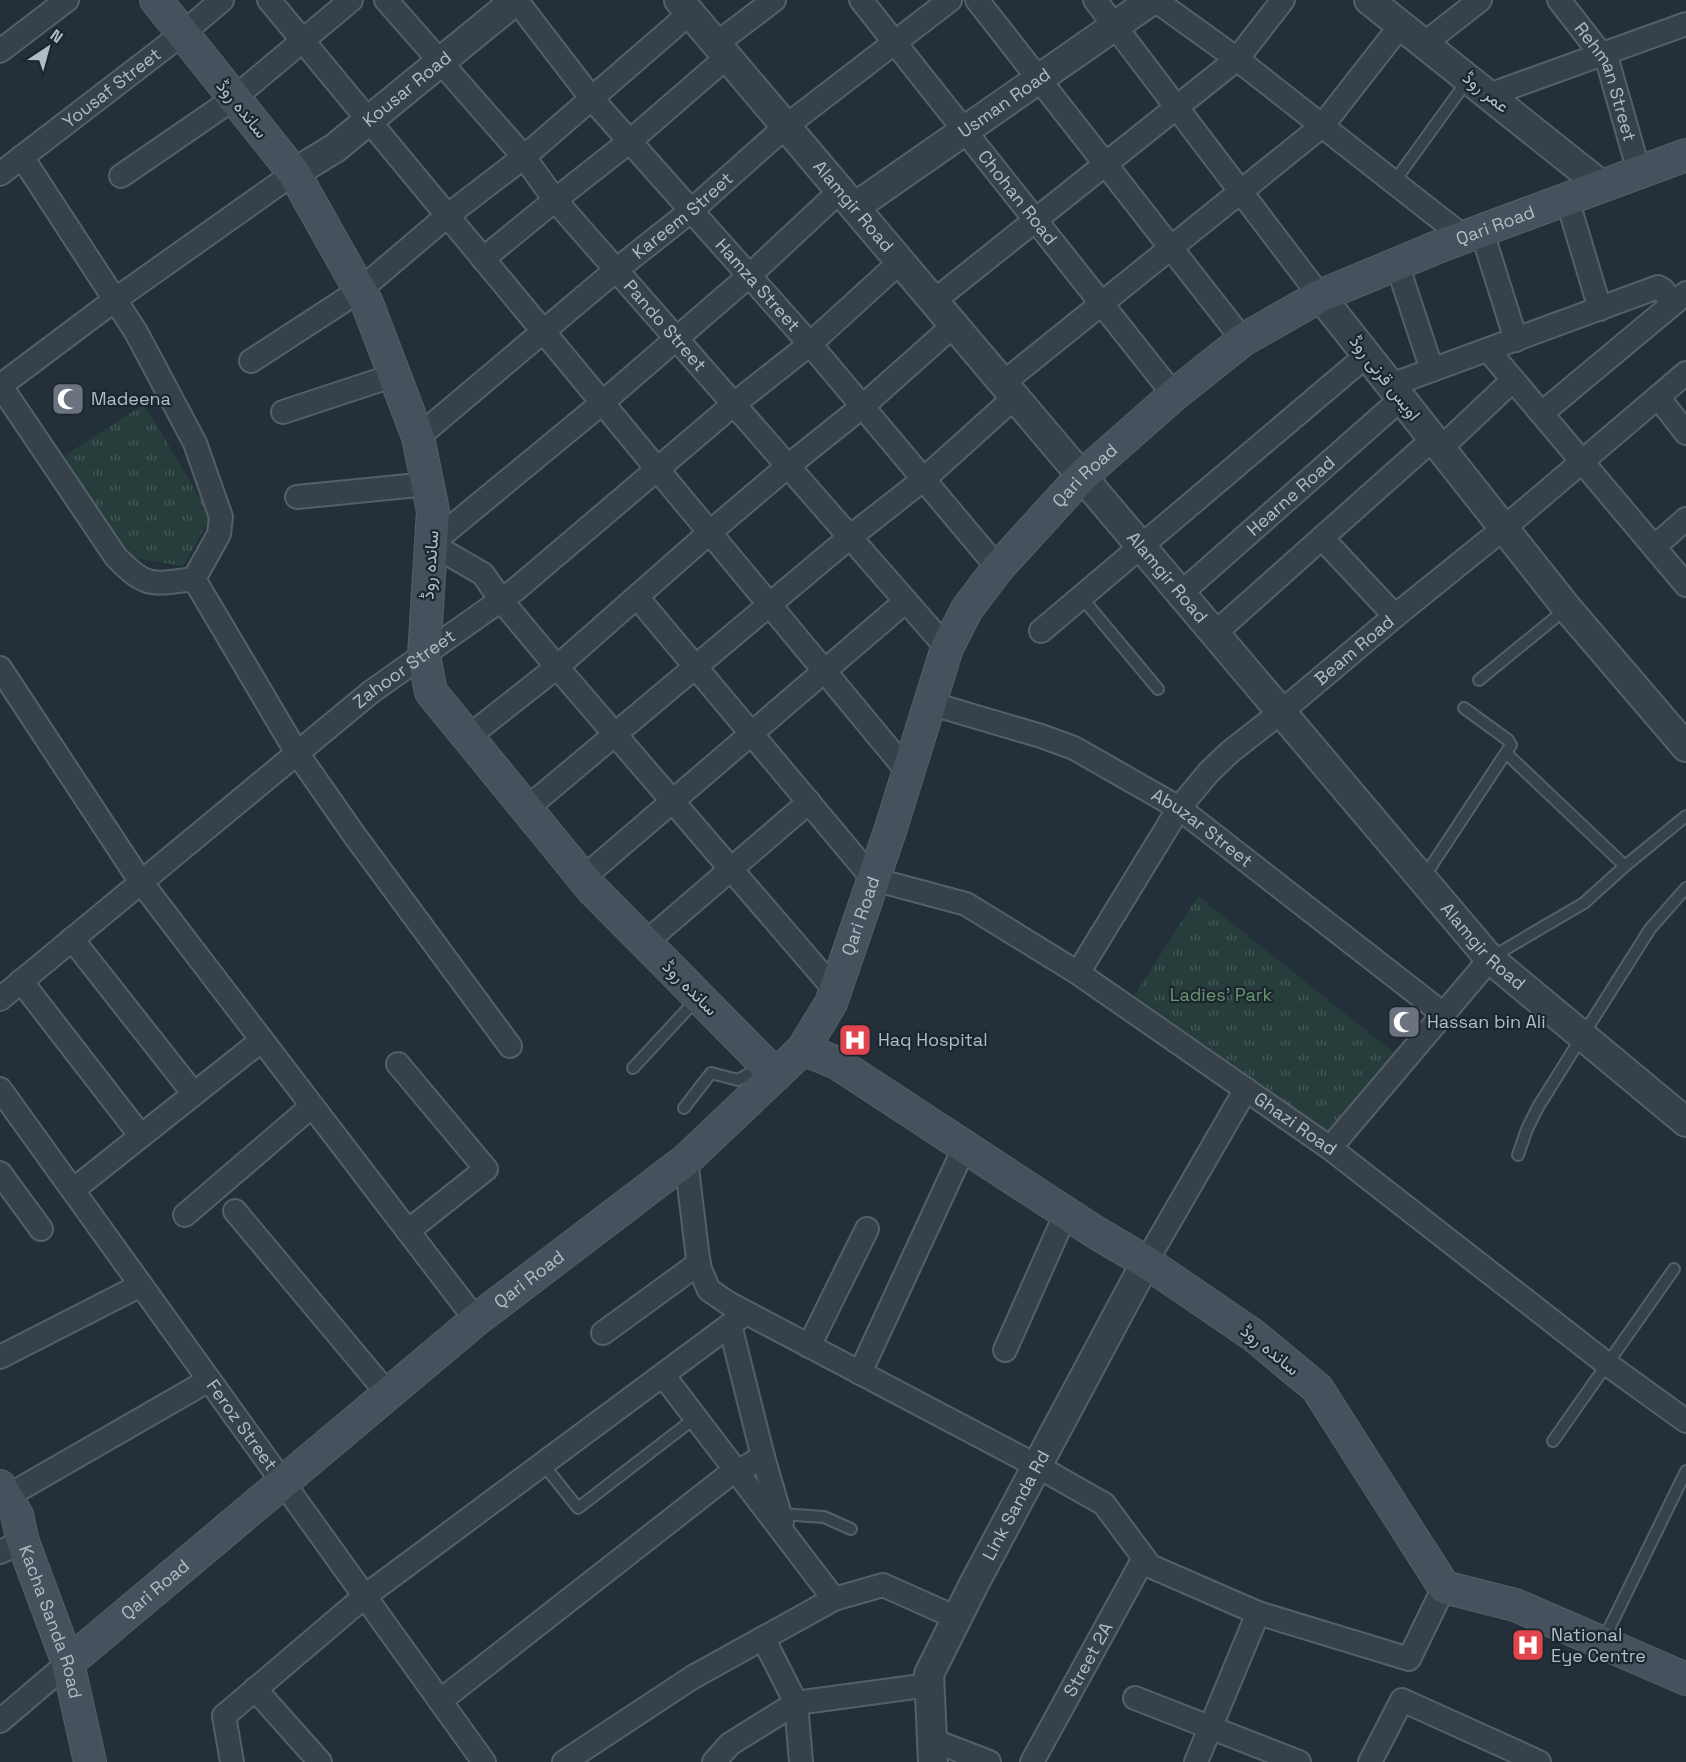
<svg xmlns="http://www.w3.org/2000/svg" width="1686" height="1762" font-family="'Space Grotesk',Vazirmatn,sans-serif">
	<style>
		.park { fill: url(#park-tufts) }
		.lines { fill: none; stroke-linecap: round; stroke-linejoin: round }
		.service-casing { stroke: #555f68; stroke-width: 14 }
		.minor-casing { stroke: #555f68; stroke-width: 26 }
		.tertiary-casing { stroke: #555f68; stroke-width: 32 }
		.secondary-casing { stroke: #555f68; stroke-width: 34 }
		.service { stroke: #37414a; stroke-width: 10 }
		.minor { stroke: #37414a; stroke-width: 22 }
		.tertiary { stroke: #37414a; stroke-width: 28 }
		.secondary { stroke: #45515d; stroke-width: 32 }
		.labels { text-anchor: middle; stroke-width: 4.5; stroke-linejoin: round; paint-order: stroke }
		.street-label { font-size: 18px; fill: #b2bcc6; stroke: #1c262f }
		.poi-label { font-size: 18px; fill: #b2bcc6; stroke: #1c262f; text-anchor: start }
		.park-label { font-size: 18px; fill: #6a966f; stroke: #1c262f }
	</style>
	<defs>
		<pattern id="park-tufts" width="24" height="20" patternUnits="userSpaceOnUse" patternTransform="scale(1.5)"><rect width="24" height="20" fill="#263d3c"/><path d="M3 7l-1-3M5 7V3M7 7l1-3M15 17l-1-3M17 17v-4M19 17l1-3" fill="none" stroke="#435757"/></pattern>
	</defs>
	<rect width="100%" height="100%" fill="#23303a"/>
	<g class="park">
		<path d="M144,404L211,517L183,566L128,557L61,458Z"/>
		<path d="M1198,896L1403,1060L1330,1148L1127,1007Z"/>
	</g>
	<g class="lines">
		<g class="service-casing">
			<g id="service">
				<path d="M1394,182L1467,81"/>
				<path d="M1082,598L1158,689"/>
				<path d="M1479,680L1567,608"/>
				<path d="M1507,754L1625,866"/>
				<path d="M1424,877L1511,745L1508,740L1464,708"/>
				<path d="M1492,957L1584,903L1625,866L1686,816"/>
				<path d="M633,1068L696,1000"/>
				<path d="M684,1108L711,1073L738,1080L762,1066"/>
				<path d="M1518,1155L1527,1129L1538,1107L1583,1035L1650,929L1686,888"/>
				<path d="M1553,1441L1674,1269"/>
				<path d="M543,1464L578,1508L695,1418"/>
				<path d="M780,1514L824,1517L851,1529"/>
				<path d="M1603,1641L1686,1471"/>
			</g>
		</g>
		<g class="minor-casing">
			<g id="minor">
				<path d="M269,0L908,772"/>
				<path id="s1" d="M386,0L524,157L555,200L947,648"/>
				<path id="s2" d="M516,0L592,99L810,344L998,568"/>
				<path id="s3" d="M861,0L1174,395"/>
				<path d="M977,0L1243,340"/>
				<path d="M1095,0L1320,296"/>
				<path d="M1155,0L1237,59L1465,238"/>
				<path id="s4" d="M1559,0L1608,63L1639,172"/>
				<path d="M1425,43L1480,0"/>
				<path d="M716,44L774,0"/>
				<path d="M0,51L67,0"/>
				<path d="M1489,95L1686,24"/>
				<path d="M22,157L136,332L195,443L221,517L219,534L194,579L297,753L355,836L510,1046"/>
				<path id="s5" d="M0,174L182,34L222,0"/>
				<path d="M121,176L233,99L351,0"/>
				<path d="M1567,199L1600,309"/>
				<path d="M1482,232L1516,340"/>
				<path d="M483,259L555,200L630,141L727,57"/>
				<path d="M1397,264L1432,370"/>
				<path d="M934,301L1237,59L1283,0"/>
				<path d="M1488,350L1686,585"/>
				<path d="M251,361L360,290L447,216L524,157L690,13"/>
				<path d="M1003,383L1322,126L1401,25"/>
				<path d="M0,385L116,557C147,589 152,584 194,579"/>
				<path d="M1391,385L1658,287L1663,290L1673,304"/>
				<path d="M0,386L116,299L294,173"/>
				<path d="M1658,397L1686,433"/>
				<path d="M283,412L395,375"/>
				<path d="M1542,413L1686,293"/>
				<path id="s6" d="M418,437L616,270L692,210L786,126L950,0"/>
				<path d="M1441,448L1513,380"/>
				<path d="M297,497L428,484"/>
				<path d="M1322,538L1395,616"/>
				<path d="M1654,547L1686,519"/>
				<path id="s7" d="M1180,594L1401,399"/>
				<path id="s8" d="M637,597L873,879L966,904L1078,973L1330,1148L1607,1364L1686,1421"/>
				<path d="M1041,631L1367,355"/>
				<path d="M1214,634L1433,439"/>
				<path d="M0,668L141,882L476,1320"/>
				<path id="s9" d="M929,703L1041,736L1074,748L1179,808L1442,1013"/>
				<path d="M468,737L557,667L709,533L788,466L863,406L954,325"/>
				<path d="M526,809L850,537L924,479L1015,397"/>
				<path d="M583,878L906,601"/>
				<path d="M72,939L194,1094"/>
				<path d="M645,943L809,802"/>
				<path id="s10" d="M1078,973L1179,808L1209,772L1230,752L1281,712L1395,616L1504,528L1686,373"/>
				<path d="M21,981L141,1136"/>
				<path d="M835,990L557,667L501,600L483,574L431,544L602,403L750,275L841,190"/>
				<path id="s11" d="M0,999L371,692L515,590L734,404L810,344L901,261"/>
				<path d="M398,1064L486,1169L408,1231"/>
				<path id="s12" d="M0,1089L484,1762"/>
				<path d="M1330,1148L1490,959"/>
				<path d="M686,1160L699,1267L709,1290L728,1303L1037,1466L1104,1504L1150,1566L1258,1613L1409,1659L1444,1587"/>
				<path d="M0,1173L41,1229"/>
				<path d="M73,1190L262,1040"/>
				<path d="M235,1211L388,1394"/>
				<path d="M185,1215L312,1106"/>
				<path d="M1146,1262L1246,1089"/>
				<path d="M730,1325L763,1457L737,1472"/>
				<path d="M603,1333L699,1263"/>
				<path d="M809,1346L867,1229"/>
				<path d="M1005,1350L1066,1213"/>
				<path d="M0,1357L141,1285"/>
				<path d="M860,1373L965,1146"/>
				<path d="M663,1375L834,1599"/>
				<path d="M763,1457L782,1522"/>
				<path d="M6,1497L209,1380"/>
				<path d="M0,1552L23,1542"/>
				<path d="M255,1689L320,1762"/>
				<path d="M1135,1698L1299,1762"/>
				<path d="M440,1701L735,1470"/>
				<path d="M0,1721L68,1663"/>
				<path d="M932,1740L989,1762"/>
				<path d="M232,1762L224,1716L365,1596L746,1313"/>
				<path d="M564,1762L693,1677L834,1599L883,1585L957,1618"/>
				<path d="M714,1762L730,1744L796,1703L763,1638"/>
				<path d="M801,1762L796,1703L929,1685"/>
				<path id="s13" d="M1032,1762L1144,1558"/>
				<path d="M1196,1762L1258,1613"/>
				<path d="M1370,1762L1402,1700L1539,1762"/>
			</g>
		</g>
		<g class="tertiary-casing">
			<g id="tertiary">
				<path id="s14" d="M679,0L1490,959L1686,1122"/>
				<path d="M1369,0L1601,185"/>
				<path id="s15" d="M294,173L335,148L516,0"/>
				<path id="s16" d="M855,207L1152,0"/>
				<path d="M1320,296L1567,608L1686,747"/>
				<path id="s17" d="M933,1762L929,1674L975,1582L1146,1262"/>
			</g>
		</g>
		<g class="secondary-casing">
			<g id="secondary">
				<path d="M156,0L294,173L367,303L418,437L433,511L424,656L431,692L592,889L776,1075"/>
				<path d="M803,1049L837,1063L1095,1232L1146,1262L1253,1335L1317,1388L1444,1587L1515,1605L1686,1679"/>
				<path id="s18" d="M0,1486L17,1515L23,1542L68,1663L90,1762"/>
				<path id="s19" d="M68,1663L476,1320L686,1160L803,1049L831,1003L890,831L947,648L967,609L998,568L1082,476L1174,395L1243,340L1320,296L1440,246L1686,155"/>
			</g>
		</g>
		<use href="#service" class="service"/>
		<use href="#minor" class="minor"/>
		<use href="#tertiary" class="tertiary"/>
		<use href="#secondary" class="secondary"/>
	</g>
	<defs>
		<g id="mosque-square" transform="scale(1.725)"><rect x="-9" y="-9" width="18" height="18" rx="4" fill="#6b7280" stroke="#1c262f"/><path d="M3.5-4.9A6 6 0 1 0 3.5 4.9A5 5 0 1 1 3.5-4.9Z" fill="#fff"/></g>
		<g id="hospital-square" transform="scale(1.725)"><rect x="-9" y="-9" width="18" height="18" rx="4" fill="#e0444e" stroke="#1c262f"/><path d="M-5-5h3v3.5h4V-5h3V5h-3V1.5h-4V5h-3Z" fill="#fff"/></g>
	</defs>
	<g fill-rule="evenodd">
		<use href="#mosque-square" x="68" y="399"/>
		<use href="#mosque-square" x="1404" y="1022"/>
		<use href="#hospital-square" x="855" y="1040"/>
		<use href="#hospital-square" x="1528" y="1645"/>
	</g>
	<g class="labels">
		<g class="street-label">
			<text dy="6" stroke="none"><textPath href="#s4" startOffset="96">Rehman Street</textPath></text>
			<text dy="6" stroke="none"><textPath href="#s5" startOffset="141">Yousaf Street</textPath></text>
			<text dy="6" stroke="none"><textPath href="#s15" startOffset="141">Kousar Road</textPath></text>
			<text transform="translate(1486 92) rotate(39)" y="6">عمر روڈ</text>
			<text dy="6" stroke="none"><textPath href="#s16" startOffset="182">Usman Road</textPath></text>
			<text transform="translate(242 109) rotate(51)" y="6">ساندہ روڈ</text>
			<text dy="6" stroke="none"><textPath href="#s3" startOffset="252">Chohan Road</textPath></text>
			<text dy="6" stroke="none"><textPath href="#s14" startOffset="270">Alamgir Road</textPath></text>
			<text dy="6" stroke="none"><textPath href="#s6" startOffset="345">Kareem Street</textPath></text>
			<text dy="6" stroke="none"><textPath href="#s19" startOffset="2094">Qari Road</textPath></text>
			<text dy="6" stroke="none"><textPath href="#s2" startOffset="374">Hamza Street</textPath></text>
			<text dy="6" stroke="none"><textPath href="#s1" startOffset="429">Pando Street</textPath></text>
			<text transform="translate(1385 378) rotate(52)" y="6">اویس قرنی روڈ</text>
			<text dy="6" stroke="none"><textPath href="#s19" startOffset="1608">Qari Road</textPath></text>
			<text dy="6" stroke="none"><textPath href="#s7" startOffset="148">Hearne Road</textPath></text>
			<text transform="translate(430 565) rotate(-86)" y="6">ساندہ روڈ</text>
			<text dy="6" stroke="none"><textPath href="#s14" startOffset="756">Alamgir Road</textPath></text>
			<text dy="6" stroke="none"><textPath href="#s10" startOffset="430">Beam Road</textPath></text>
			<text dy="6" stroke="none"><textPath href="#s11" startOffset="522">Zahoor Street</textPath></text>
			<text dy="6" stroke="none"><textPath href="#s9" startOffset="303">Abuzar Street</textPath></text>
			<text dy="6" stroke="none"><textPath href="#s19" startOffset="1104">Qari Road</textPath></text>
			<text dy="6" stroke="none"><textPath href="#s14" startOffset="1242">Alamgir Road</textPath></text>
			<text transform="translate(690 988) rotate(45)" y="6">ساندہ روڈ</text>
			<text dy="6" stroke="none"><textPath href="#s8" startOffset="860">Ghazi Road</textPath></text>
			<text dy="6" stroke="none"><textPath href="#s19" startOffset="600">Qari Road</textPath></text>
			<text transform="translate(1270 1350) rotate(39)" y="6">ساندہ روڈ</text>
			<text dy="6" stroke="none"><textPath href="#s12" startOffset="414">Feroz Street</textPath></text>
			<text dy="6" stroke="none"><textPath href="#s17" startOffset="278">Link Sanda Rd</textPath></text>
			<text dy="6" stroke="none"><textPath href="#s19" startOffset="114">Qari Road</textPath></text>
			<text dy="6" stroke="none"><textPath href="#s18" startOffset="146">Kacha Sanda Road</textPath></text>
			<text dy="6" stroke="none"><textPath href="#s13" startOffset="117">Street 2A</textPath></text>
		</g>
		<g class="poi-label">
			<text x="91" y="405">Madeena</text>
			<text x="1427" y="1028">Hassan bin Ali</text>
			<text x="878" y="1046">Haq Hospital</text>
			<text x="1551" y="1641">National<tspan x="1551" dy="21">Eye Centre</tspan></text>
		</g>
		<g class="park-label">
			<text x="1221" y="1001">Ladies' Park</text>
		</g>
	</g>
	<g transform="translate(48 48) rotate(36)" stroke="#1c262f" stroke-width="4.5" paint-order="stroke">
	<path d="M0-4.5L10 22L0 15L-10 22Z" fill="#b2bcc6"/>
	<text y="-9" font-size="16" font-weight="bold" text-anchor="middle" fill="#b2bcc6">N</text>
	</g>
</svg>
